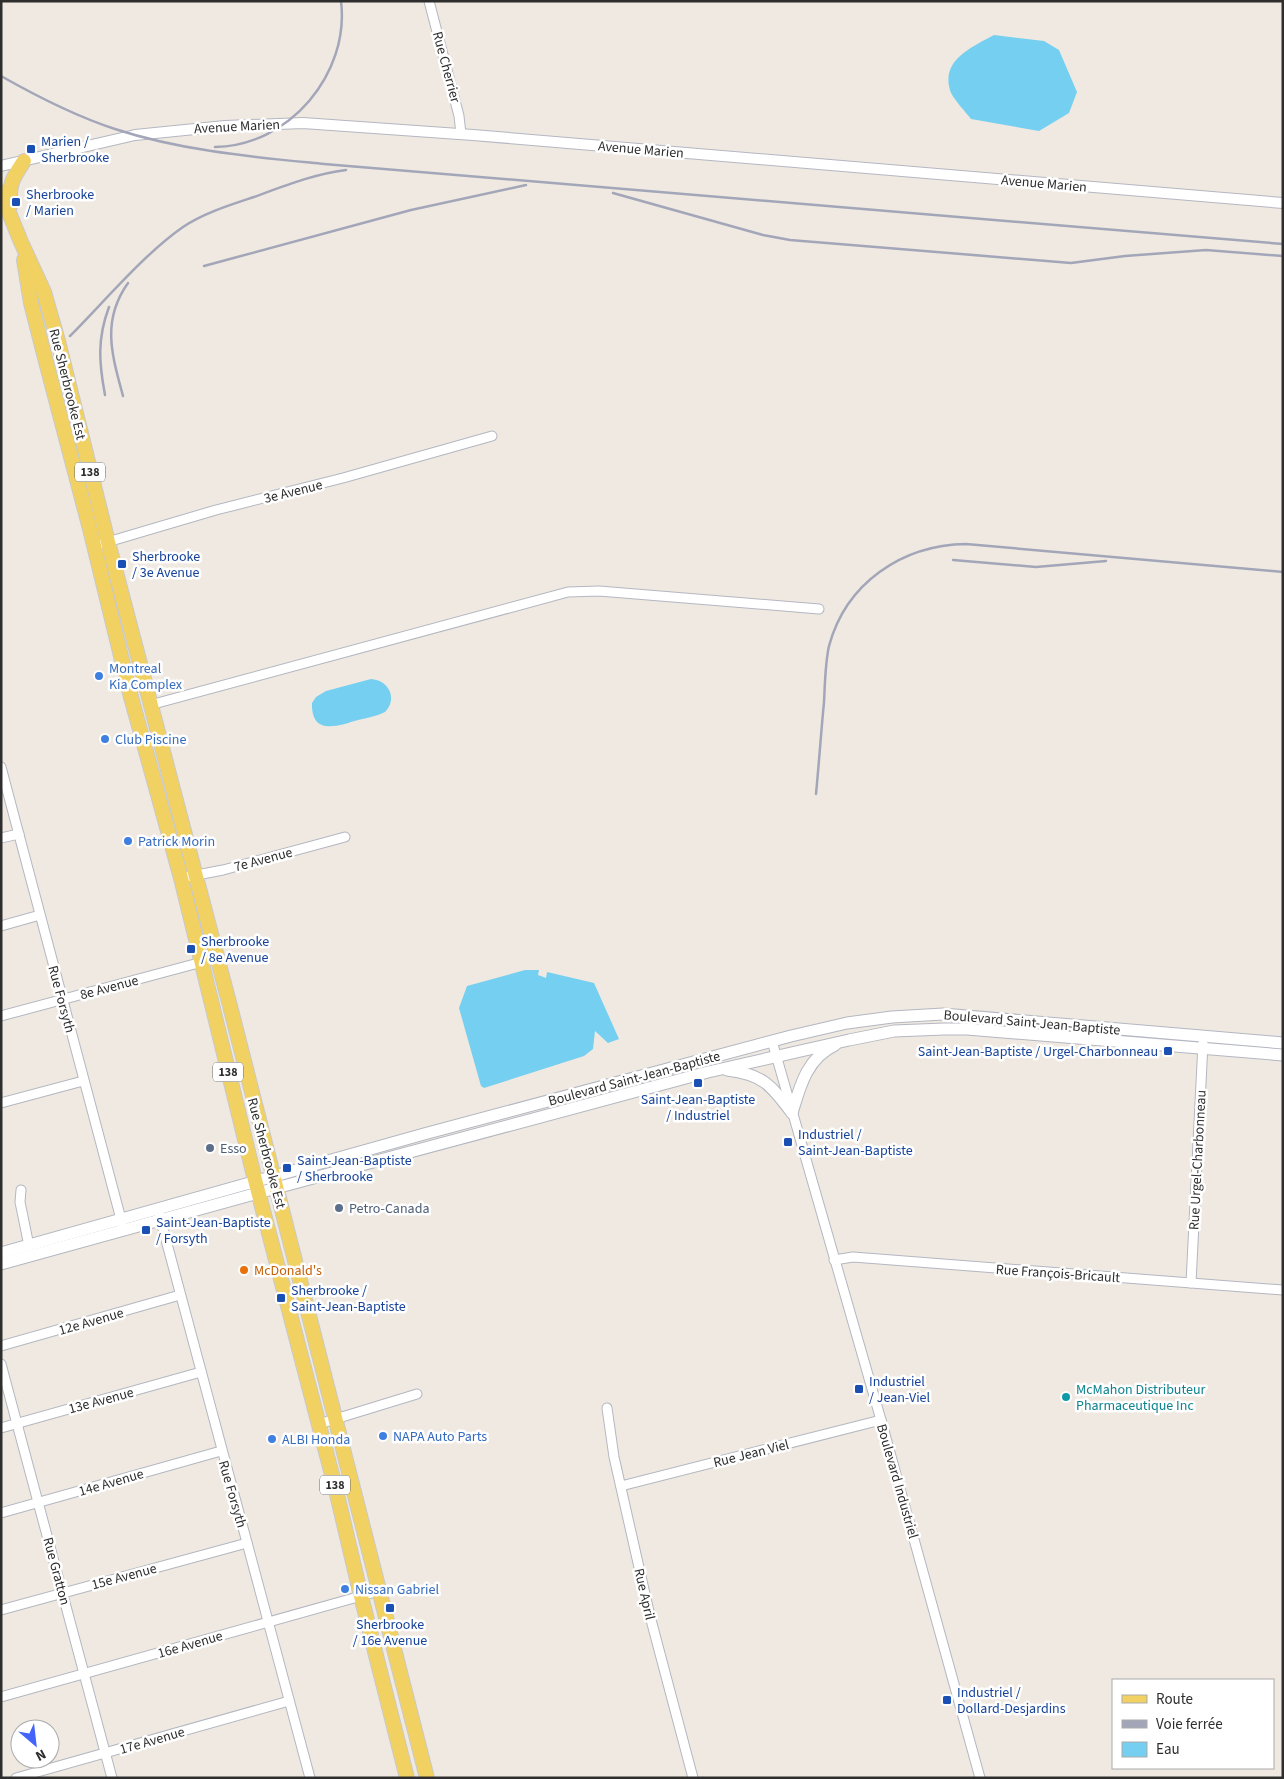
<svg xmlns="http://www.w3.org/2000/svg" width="1284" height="1779" font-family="'Source Sans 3',sans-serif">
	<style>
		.water { fill: #75cff0 }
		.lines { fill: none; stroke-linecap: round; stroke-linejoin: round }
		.minor-casing { stroke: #b4b7c1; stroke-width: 11 }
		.tertiary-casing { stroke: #b4b7c1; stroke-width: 12 }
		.secondary-casing { stroke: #b4b7c1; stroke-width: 13 }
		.primary-casing { stroke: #c9c9c9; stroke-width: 16 }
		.minor { stroke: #fff; stroke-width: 9 }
		.tertiary { stroke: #fff; stroke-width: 10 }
		.secondary { stroke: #fff; stroke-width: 11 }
		.primary { stroke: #f2d163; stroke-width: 14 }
		.rail { stroke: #a3a6b8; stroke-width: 2.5 }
		.transit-dot { fill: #1a4fb4; stroke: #fff; stroke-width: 2 }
		.shop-dot { fill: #3f7fe0; stroke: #fff; stroke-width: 2 }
		.service-dot { fill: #5c6f8a; stroke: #fff; stroke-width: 2 }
		.food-dot { fill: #e8710a; stroke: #fff; stroke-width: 2 }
		.culture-dot { fill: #0f9aa8; stroke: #fff; stroke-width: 2 }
		.labels { text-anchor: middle; stroke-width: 5; stroke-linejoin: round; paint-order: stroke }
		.shield { fill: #fff; stroke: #6d6d6d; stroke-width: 1 }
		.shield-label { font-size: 12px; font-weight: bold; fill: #2e2e2e }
		.street-label { font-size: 14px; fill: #2e2e2e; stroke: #fff }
		.transit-label { font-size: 14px; fill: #164399; stroke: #fff; text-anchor: start }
		.shop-label { font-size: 14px; fill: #366cbe; stroke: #fff; text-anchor: start }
		.service-label { font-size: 14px; fill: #4e5e75; stroke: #fff; text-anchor: start }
		.food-label { font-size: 14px; fill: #c56008; stroke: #fff; text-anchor: start }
		.culture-label { font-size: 14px; fill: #0d838f; stroke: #fff; text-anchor: start }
	</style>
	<rect width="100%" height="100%" fill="#efe9e1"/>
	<g class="water">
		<path d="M994,35L1044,41L1059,50L1077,92L1069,113L1039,131L971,119C966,112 952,98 950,90C941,60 972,47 994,35Z"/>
		<path d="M371,679C389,680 398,699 385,712C377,716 367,718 358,720C338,726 311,736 312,703L316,697L326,691Z"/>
		<path d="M525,970H539L538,975L546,978L547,972L594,983L619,1039L608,1043L595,1031L593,1049L584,1056L484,1088L481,1086L459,1008L467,986Z"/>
	</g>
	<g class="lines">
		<g class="minor-casing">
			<g id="minor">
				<path d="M429,1L459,116L461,134"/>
				<path d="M94,546L216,510L343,478L492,436"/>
				<path d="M150,705L568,592L599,591L819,609"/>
				<path d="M1,767L122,1223"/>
				<path d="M1,838L19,834"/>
				<path d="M181,878L223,870L345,837"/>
				<path d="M1,926L40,915"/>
				<path d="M1,1016L217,958"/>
				<path d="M772,1041L881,1420L980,1778"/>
				<path d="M1,1103L83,1081"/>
				<path d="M21,1190L20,1202L29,1246"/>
				<path d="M158,1210L310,1778"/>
				<path d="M834,1260L853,1257L1283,1290"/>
				<path d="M1191,1283L1203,1043"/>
				<path d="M1,1346L180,1295"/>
				<path d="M1,1364L112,1778"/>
				<path d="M607,1408L614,1457L650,1616L693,1778"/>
				<path d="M319,1424L417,1394"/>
				<path d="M1,1428L201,1372"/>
				<path d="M621,1486L881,1420"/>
				<path d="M1,1513L221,1451"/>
				<path d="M1,1610L247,1543"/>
				<path d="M1,1697L379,1591"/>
				<path d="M16,1778L289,1701"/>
			</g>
		</g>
		<g class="tertiary-casing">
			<path id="tertiary" d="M1,166L135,135L225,126L303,123L473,135L1283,203"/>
		</g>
		<g class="secondary-casing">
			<g id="secondary">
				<path d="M727,1070C763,1074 772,1086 792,1113"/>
				<path d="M792,1113C800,1086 807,1058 835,1045"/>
				<path d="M1,1253L424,1134L791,1036L847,1023L892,1017L943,1014L1283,1043"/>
				<path d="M1,1264L276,1188L708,1072L849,1040L894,1031L944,1029H967L1283,1055"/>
			</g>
		</g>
		<g class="primary-casing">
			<g id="primary">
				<path d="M1,193L21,242L44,292L58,341L108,542L230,1006L427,1778"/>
				<path d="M10,206C9,184 12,179 24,161"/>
				<path d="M24,260L31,303L44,354L90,529L131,697L181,878L253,1172L336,1490L361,1596L407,1778"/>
			</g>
		</g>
		<use href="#minor" class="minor"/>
		<use href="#tertiary" class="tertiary"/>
		<use href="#secondary" class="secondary"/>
		<use href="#primary" class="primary"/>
		<g class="rail">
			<path d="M1,76C38,97 75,116 115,129C182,151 254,157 324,164L1283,244"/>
			<path d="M215,147C289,146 350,74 341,1"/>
			<path d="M613,193L763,235L790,240L1071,263L1125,256L1206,250L1283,256"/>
			<path d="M204,266L411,210L526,185"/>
			<path d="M70,336C104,302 144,254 183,227C204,213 230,205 254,197C284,186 314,174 346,170"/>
			<path d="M105,395C99,363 97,339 109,307"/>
			<path d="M123,396C112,355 101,321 128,283"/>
			<path d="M953,560L1036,567L1106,561"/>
			<path d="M816,794C819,763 821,733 824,702C825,684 825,664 829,646C846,583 902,545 966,544L1283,572"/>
		</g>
	</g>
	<g class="transit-dot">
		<rect x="26" y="144" width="10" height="10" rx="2.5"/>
		<rect x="11" y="197" width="10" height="10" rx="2.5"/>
		<rect x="117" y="559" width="10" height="10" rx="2.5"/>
		<rect x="186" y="944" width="10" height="10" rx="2.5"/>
		<rect x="1163" y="1046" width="10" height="10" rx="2.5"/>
		<rect x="693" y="1078" width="10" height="10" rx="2.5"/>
		<rect x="783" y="1137" width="10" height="10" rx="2.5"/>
		<rect x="282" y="1163" width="10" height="10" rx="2.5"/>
		<rect x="141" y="1225" width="10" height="10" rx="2.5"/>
		<rect x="276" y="1293" width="10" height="10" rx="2.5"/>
		<rect x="854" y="1384" width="10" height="10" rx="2.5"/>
		<rect x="385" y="1603" width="10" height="10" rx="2.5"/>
		<rect x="942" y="1695" width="10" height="10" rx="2.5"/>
	</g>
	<g class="shop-dot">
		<circle cx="99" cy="676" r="5"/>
		<circle cx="105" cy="739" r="5"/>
		<circle cx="128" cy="841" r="5"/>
		<circle cx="383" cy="1436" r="5"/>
		<circle cx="272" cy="1439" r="5"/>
		<circle cx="345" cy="1589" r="5"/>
	</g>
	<g class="service-dot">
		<circle cx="210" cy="1148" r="5"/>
		<circle cx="339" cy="1208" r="5"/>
	</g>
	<circle class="food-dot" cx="244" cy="1270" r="5"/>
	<circle class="culture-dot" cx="1066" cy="1397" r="5"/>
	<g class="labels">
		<g class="shield">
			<rect x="75" y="462.5" width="30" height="19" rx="4"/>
			<rect x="213" y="1062.5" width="30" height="19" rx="4"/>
			<rect x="320" y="1475.5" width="30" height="19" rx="4"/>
		</g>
		<g class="shield-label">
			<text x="90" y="476">138</text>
			<text x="228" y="1076">138</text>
			<text x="335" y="1489">138</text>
		</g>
		<g class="street-label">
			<text transform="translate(447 67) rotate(75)" y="5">Rue Cherrier</text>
			<text transform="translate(237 126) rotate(-3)" y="5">Avenue Marien</text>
			<text transform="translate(641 149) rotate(5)" y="5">Avenue Marien</text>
			<text transform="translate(1044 183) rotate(5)" y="5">Avenue Marien</text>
			<text transform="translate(68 384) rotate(76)" y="5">Rue Sherbrooke Est</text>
			<text transform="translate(293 491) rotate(-14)" y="5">3e Avenue</text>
			<text transform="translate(263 859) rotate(-15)" y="5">7e Avenue</text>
			<text transform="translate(109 987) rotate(-15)" y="5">8e Avenue</text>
			<text transform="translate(62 999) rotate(75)" y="5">Rue Forsyth</text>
			<text transform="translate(1032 1022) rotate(5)" y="5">Boulevard Saint-Jean-Baptiste</text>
			<text transform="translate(634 1078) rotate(-15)" y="5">Boulevard Saint-Jean-Baptiste</text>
			<text transform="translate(267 1153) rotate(75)" y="5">Rue Sherbrooke Est</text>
			<text transform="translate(1197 1160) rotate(-87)" y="5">Rue Urgel-Charbonneau</text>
			<text transform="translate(1058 1273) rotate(4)" y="5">Rue François-Bricault</text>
			<text transform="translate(91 1321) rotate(-16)" y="5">12e Avenue</text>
			<text transform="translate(101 1400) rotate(-15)" y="5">13e Avenue</text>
			<text transform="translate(751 1453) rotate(-14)" y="5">Rue Jean Viel</text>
			<text transform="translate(898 1481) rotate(74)" y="5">Boulevard Industriel</text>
			<text transform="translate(111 1482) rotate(-16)" y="5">14e Avenue</text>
			<text transform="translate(233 1494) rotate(74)" y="5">Rue Forsyth</text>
			<text transform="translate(57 1571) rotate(75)" y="5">Rue Gratton</text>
			<text transform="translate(124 1576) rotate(-15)" y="5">15e Avenue</text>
			<text transform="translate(645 1594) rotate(77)" y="5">Rue April</text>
			<text transform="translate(190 1644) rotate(-16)" y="5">16e Avenue</text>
			<text transform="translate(152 1740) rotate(-16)" y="5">17e Avenue</text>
		</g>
		<g class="transit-label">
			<text x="41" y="146">Marien /<tspan x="41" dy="16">Sherbrooke</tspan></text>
			<text x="26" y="199">Sherbrooke<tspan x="26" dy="16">/ Marien</tspan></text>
			<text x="132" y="561">Sherbrooke<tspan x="132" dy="16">/ 3e Avenue</tspan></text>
			<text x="201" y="946">Sherbrooke<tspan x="201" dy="16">/ 8e Avenue</tspan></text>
			<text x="1158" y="1056" text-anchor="end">Saint-Jean-Baptiste / Urgel-Charbonneau</text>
			<text x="698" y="1104" text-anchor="middle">Saint-Jean-Baptiste<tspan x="698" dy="16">/ Industriel</tspan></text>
			<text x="798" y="1139">Industriel /<tspan x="798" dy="16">Saint-Jean-Baptiste</tspan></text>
			<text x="297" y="1165">Saint-Jean-Baptiste<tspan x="297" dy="16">/ Sherbrooke</tspan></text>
			<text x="156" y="1227">Saint-Jean-Baptiste<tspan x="156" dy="16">/ Forsyth</tspan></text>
			<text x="291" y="1295">Sherbrooke /<tspan x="291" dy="16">Saint-Jean-Baptiste</tspan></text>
			<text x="869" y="1386">Industriel<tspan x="869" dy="16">/ Jean-Viel</tspan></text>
			<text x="390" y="1629" text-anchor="middle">Sherbrooke<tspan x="390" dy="16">/ 16e Avenue</tspan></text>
			<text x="957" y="1697">Industriel /<tspan x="957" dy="16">Dollard-Desjardins</tspan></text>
		</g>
		<g class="shop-label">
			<text x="109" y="673">Montreal<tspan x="109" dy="16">Kia Complex</tspan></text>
			<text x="115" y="744">Club Piscine</text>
			<text x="138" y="846">Patrick Morin</text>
			<text x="393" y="1441">NAPA Auto Parts</text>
			<text x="282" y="1444">ALBI Honda</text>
			<text x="355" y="1594">Nissan Gabriel</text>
		</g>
		<g class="service-label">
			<text x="220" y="1153">Esso</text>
			<text x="349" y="1213">Petro-Canada</text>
		</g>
		<g class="food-label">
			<text x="254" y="1275">McDonald's</text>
		</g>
		<g class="culture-label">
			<text x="1076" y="1394">McMahon Distributeur<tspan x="1076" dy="16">Pharmaceutique Inc</tspan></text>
		</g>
	</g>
	<rect width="1284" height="1779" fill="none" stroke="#2e2e2e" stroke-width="5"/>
	<rect x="1112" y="1679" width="162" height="90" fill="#ffffff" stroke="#ababab"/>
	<rect x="1122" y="1695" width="25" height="8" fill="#f2d163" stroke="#ababab"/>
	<text x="1156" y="1704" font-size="15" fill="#2e2e2e">Route</text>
	<rect x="1122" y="1720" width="25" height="8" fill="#a3a6b8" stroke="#ababab"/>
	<text x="1156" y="1729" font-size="15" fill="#2e2e2e">Voie ferrée</text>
	<rect x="1122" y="1742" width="25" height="15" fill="#75cff0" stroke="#ababab"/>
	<text x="1156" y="1754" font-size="15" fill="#2e2e2e">Eau</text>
	<g transform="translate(35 1744) rotate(152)"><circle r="24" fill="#ffffff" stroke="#ababab"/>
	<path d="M0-4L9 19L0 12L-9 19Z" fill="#4264fb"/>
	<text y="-8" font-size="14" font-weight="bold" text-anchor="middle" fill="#2e2e2e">N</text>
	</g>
</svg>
